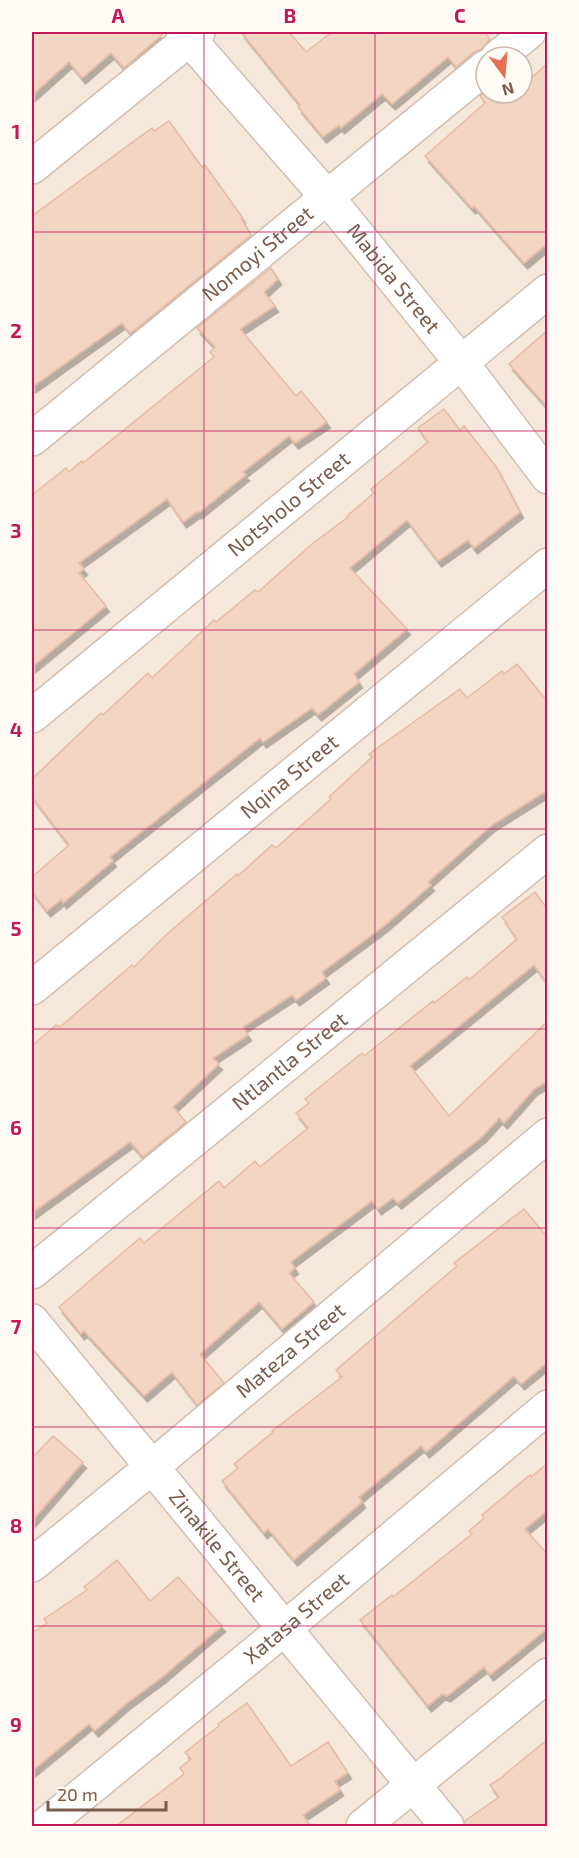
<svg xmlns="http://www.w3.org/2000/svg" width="579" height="1858" font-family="'Exo 2',sans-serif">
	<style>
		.residential { fill: #f5e8da; fill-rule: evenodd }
		.building { fill: #f3d5c3; stroke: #e6bba3; stroke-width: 1.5; filter: url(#shadow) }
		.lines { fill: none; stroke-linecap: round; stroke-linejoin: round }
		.street-casing { stroke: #d1beb0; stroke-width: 36 }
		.street { stroke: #fff; stroke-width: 33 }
		.grid { fill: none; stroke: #c2185b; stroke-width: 1.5; stroke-opacity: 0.55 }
		.labels { text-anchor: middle; stroke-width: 4.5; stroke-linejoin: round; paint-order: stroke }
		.street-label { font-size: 21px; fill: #7a5c4d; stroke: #fffaf3 }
		.neatline { fill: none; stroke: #c2185b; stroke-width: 2 }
		.grid-label { font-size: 20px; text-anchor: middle; font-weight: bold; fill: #c2185b }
	</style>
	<defs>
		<filter id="shadow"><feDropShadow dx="3.5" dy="6" stdDeviation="0" flood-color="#0004"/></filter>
	</defs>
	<rect width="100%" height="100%" fill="#fdf6ec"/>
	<path class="residential" d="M32,32H547V1826H32ZM486,57H522V93H486Z"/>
	<g class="building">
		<path d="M32,32H165L124,68L111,53L82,78L69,62L32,95Z"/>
		<path d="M241,32H289L306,52L332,32H484L490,39L481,49L474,52L456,67L448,57L392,104L382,94L341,128L339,125L323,137L298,107L300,105Z"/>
		<path d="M548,63V243L524,263L474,206L472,208L425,156L485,103L480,96L486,91V93H522V79L526,83Z"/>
		<path d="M169,121L202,167L205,165L242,217L241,218L251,235L141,325L130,333L122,323L32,387V216L152,128L154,131Z"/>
		<path d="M271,268L278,279L264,292L275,306L240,329L296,396L301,391L327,422L295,443L289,436L243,472L246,475L198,513L197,512L183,522L167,499L79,563L84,569L79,573L106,606L32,667V495L66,468L69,472L82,461L83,463L214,357L210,352L215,347L197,328Z"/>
		<path d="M548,330V408L509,364Z"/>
		<path d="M444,409L460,430L464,426L497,468L520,512L474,548L468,540L438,561L407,520L350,568L407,629L354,674L359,682L318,715L312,708L263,742L260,738L110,857L113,861L63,903L62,899L47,911L32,892V877L69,845L32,797V779L101,713L103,715L148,673L152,678L214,620L216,622L255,590L258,592L312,544L348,517L347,516L374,493L371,489L428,442L418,428Z"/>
		<path d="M517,664L548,702V790L492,825L428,882L431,885L384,926L322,972L326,978L296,1000L292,995L243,1027L248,1035L213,1058L219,1064L173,1107L186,1122L143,1157L130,1142L32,1213V1046L56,1025L60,1027L132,965L134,967L166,935L237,874L238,876L272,845L276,848L331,799L329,797L372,757L369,754L460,689L467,698L502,671L504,674Z"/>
		<path d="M535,892L548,910V985L534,965L410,1066L449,1116L548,1021V1081L534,1089L504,1123L499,1118L483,1136L398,1203L393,1198L378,1209L372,1201L291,1262L295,1268L289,1273L314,1302L282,1329L259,1302L200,1354L224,1383L197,1405L172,1372L144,1396L84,1331L81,1334L59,1307L140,1238L144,1243L219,1181L224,1188L255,1161L260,1167L308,1128L296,1113L309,1103L305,1099L362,1053L364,1056L433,1001L434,1003L467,977L469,980L517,939L502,917Z"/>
		<path d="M524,1209L548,1238V1362L521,1384L514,1376L426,1452L421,1446L359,1497L362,1502L294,1560L268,1529L264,1533L222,1481L238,1468L234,1464L273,1432L272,1431L342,1377L336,1370L457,1266L454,1263Z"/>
		<path d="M53,1436L83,1462L32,1521V1458Z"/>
		<path d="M548,1463V1510L525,1529L548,1555V1628L490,1675L484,1667L447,1696L442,1694L428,1706L360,1620L392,1595L393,1597L472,1534L469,1531L484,1518L482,1515L530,1475L531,1477Z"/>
		<path d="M117,1560L150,1601L178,1577L222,1626L161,1678L127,1703L95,1731L89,1724L32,1771V1633L47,1623L44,1619L87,1590L84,1587Z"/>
		<path d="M247,1703L291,1766L328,1742L348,1773L335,1781L340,1790L303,1815L311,1827H115L184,1774L180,1768L191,1759L185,1752L219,1726L218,1724Z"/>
		<path d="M548,1739V1827H465V1821L499,1797L490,1785L504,1776V1775Z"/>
	</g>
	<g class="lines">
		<g class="street-casing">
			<g id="street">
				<path id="s1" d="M183,32L327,197L461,362L548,477"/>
				<path d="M498,57L529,32"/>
				<path d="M32,167L198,32"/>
				<path id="s2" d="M32,439L486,67"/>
				<path id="s3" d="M32,716L548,291"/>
				<path id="s4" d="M32,988L548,565"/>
				<path id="s5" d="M32,1272L548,851"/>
				<path id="s6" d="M32,1321L447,1826"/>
				<path id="s7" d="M32,1565L152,1467L548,1135"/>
				<path id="s8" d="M44,1826L284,1629L548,1407"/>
				<path d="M363,1826L548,1675"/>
			</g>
		</g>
		<use href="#street" class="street"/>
	</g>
	<path class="grid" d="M204,32V1826M375,32V1826M32,232H548M32,431H548M32,630H548M32,829H548M32,1029H548M32,1228H548M32,1427H548M32,1626H548"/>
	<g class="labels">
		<g class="street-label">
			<text dy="7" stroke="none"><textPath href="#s2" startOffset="292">Nomoyi Street</textPath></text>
			<text dy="7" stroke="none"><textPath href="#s1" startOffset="324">Mabida Street</textPath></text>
			<text dy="7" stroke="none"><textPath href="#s3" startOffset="333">Notsholo Street</textPath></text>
			<text dy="7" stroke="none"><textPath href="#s4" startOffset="333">Nqina Street</textPath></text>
			<text dy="7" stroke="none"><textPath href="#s5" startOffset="333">Ntlantla Street</textPath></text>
			<text dy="7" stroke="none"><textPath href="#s7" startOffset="336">Mateza Street</textPath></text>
			<text dy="7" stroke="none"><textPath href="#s6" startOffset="291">Zinakile Street</textPath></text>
			<text dy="7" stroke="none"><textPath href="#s8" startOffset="327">Xatasa Street</textPath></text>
		</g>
	</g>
	<rect width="579" height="1858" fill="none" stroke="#fffaf3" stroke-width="66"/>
	<g transform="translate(504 75) rotate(164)"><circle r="28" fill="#fffaf3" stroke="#cabbb1" stroke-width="1.5"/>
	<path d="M0-4.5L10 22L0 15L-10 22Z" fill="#e76f51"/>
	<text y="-9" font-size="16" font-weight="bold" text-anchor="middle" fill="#7a5c4d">N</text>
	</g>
	<path d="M48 1801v9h118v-9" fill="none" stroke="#7a5c4d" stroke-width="3"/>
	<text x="57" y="1801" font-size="18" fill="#7a5c4d" stroke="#fffaf3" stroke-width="4.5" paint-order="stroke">20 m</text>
	<rect x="33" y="33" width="513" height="1792" class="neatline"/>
	<g class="grid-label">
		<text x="118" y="23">A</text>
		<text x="290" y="23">B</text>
		<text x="460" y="23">C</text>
		<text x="16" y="139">1</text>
		<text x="16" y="338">2</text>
		<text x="16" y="538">3</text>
		<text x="16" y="737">4</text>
		<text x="16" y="936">5</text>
		<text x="16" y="1135">6</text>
		<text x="16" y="1334">7</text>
		<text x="16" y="1533">8</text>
		<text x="16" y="1732">9</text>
	</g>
</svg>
